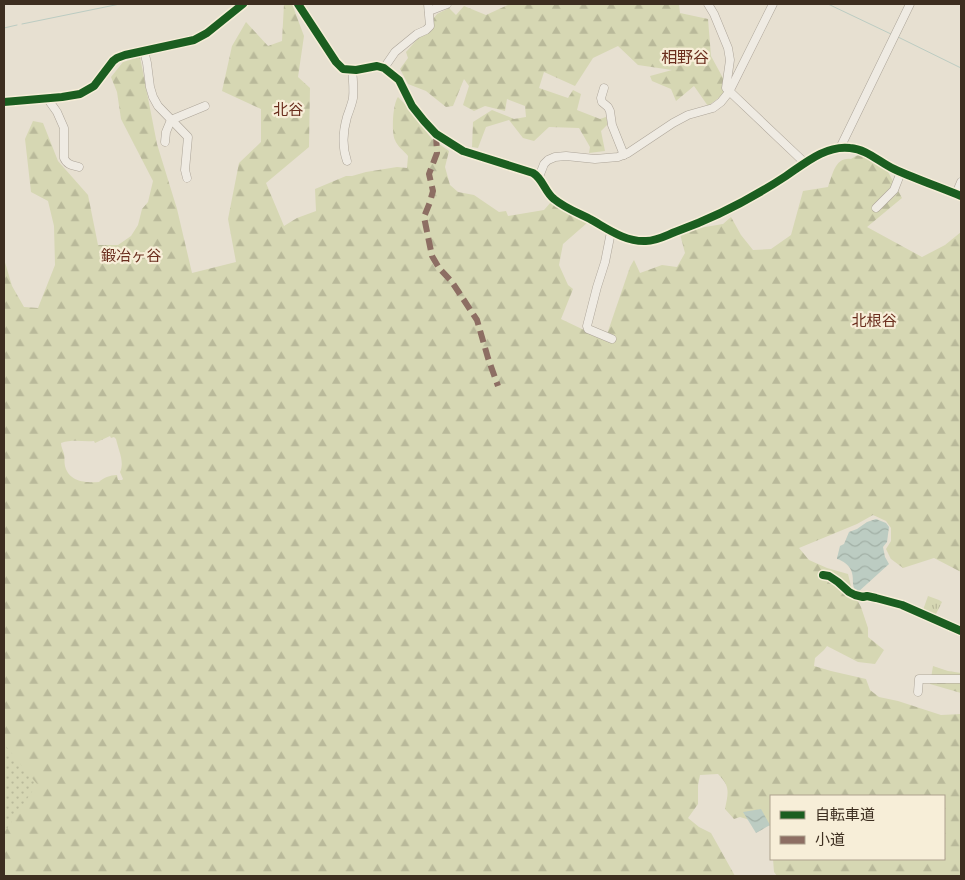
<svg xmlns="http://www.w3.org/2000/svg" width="965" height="880" font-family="'Playfair Display','Noto Sans JP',serif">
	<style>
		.grass { fill: url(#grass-tufts) }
		.forest { fill: url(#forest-firs); fill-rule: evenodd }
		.park { fill: url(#park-dots) }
		.water { fill: url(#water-waves) }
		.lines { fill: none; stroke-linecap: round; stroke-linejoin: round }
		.stream { stroke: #bcccc2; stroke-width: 1 }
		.minor-casing { stroke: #ada599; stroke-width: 9 }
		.minor { stroke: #efebe3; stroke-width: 8 }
		.quiet { stroke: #8d6e63; stroke-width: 6; stroke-dasharray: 12 6; stroke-linecap: butt }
		.cycleway-casing { stroke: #f7eed8; stroke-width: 11 }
		.cycleway { stroke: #1b5e20; stroke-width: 8 }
		.labels { text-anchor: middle; stroke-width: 4.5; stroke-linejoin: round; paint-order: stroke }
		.neighbourhood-label { font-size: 15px; fill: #6b2e1e; stroke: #f7eed8 }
		.quarter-label { font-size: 16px; fill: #6b2e1e; stroke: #f7eed8 }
	</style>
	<defs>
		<pattern id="grass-tufts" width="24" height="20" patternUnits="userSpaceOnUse" patternTransform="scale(1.25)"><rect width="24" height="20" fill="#d6d7b3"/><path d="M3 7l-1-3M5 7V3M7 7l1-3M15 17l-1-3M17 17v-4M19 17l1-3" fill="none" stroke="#b9b99a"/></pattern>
		<pattern id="forest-firs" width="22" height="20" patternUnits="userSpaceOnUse" patternTransform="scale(1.25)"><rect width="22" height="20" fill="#d6d7b3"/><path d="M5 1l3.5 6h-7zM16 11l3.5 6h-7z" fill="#b9b99a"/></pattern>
		<pattern id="park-dots" width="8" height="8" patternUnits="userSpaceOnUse" patternTransform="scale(1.25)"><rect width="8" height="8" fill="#d6d7b3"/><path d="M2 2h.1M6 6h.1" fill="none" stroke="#b9b99a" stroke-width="1.8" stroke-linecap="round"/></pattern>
		<pattern id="water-waves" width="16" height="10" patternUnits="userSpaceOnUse" patternTransform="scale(1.25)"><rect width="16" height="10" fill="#bcccc2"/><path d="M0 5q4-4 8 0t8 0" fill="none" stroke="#a2b0a6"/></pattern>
	</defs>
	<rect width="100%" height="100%" fill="#e7e0d1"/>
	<path class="grass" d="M928,596L939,600L942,602L935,616L923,610Z"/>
	<g class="forest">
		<path d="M284,4H292L304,36L298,77L310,88L309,147L266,183L284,226L297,218L316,211L315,189L346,176H352L366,172L397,167L407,168L408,156C404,151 397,146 395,140C391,132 393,103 398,97L412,111L418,121L432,139L449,151L445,167L450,185L458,192L474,195L499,212L506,211L508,216L544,210L551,202L587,223L563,244L559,265L568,285L573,289L561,319L605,340L630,267L634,260L640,273L662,265L677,267L685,253L680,234L705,227L723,224L731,217L741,235L753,250L771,249L791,235L803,191L828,187C833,174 835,157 851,159L856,156L864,153L886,168L902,198L867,227L922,257L945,245L961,232V572L934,558L903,568L891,559L886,549L891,541V528L886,521L873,515L857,524L799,548L809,560L827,568L848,574L852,590L861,607L868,628V637L884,650L875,664L858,662L827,646L824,650L815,658L814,666L831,671L866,679L870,690L879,697L898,701L941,715L961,714V876H777L774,872L773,859H944V796H771V835L770,826L740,817L734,819L725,809C728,793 731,787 718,774L700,775L698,785V804L688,818L699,827L711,833L735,876H4V259L12,286L24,307L38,308L55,265L54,226L48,201L31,192L25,139L33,121L43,123L58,161L88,195L98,245H118L131,236L138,225L142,209L148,202L153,181L121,119L117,92L111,77L123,62L140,57L157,144L177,209L192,273L236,262L228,219L239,163L261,142V109L222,91L232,46L246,22L268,46L282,41ZM110,436L111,438L114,437L116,439C118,449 125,462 120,472L123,479L122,480H118L117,475C110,475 103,478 99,482C86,483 69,482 65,466C64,462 65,458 64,454C63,450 61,447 61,443C73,439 82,442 94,441L95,443Z"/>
		<path d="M510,4H679L680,13L708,19L711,56L723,78L725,93L708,106L694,86L676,101L671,89L652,81L650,76L672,70L638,65L618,46L593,58L575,86L544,72L539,88L568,98L573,90L581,94L577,110L600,119L606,117L608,124L601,131L605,151L589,153L590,147L579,128L549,127L534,141L523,138L509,120L486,127L478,148L472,147L473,122L492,110L514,119L526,117L525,106L507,99L505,111L485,106L474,111L463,105L469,86L464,79L453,106L446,107L426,91L408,84L400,69L408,58L406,52L420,36L437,14L449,8L456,15L464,6L486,15Z"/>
		<path d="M933,666L948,671L961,673V693L930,684Z"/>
	</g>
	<path class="park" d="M4,744L37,784L4,833Z"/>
	<g class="water">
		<path d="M876,519L886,523L889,527L887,542L883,547L885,557L889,564L857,593C851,586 854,580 852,573C851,566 842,560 837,559V558L840,546L844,544L849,532L857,529L867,522Z"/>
		<path d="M761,809L770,825L756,833L743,812Z"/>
	</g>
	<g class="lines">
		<g class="stream">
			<path d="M828,4L893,35"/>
			<path d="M22,24L120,4"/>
			<path d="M4,28L17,25"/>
			<path d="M898,37L961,68"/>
		</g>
		<g class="minor-casing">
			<g id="minor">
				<path d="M298,4L336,62L343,69L356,70L377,66L384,68L399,80L412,106L424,121L436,134L463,151L533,173C543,179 545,192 554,199C565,208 578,213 590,219C608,229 625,242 646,241C656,241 665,236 675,232C714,218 751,199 786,176C805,163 826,145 850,148C867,149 880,163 894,169C916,179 939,187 961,196"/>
				<path d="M708,4L714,14L728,48L730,60L726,88L805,163"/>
				<path d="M429,11L447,4"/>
				<path d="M144,51L147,63L150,87L153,97L158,106L188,137L185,170L187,178"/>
				<path d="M384,68L395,52L417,34L426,30L430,26L428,4"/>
				<path d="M604,88L601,98L602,102L608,107L610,111L612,125L624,155"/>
				<path d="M47,98L57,112L64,128V158C67,165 72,165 79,167"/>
				<path d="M4,102L62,97L80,94L94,86L113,61L117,58L125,55L194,40L207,33L243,4"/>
				<path d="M165,142L166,132L171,120L205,106"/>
				<path d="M840,148L910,4"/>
				<path d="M347,161C342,147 343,131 347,117C349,111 352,104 353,98C354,89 353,79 352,70"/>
				<path d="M539,177L544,164L548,160L555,157L566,156L595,159L618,157L628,153L673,123L688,115L713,108L721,102L729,92L773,4"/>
				<path d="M956,194L961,182"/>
				<path d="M876,208L894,190L901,172"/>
				<path d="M611,232L605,262L597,287L587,326L588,329L612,339"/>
				<path d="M823,575L829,576L838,582L849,592L855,595L863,597L867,596L876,598L902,605L961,631"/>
				<path d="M918,692L919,679H961"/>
			</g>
		</g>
		<use href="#minor" class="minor"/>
		<path class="quiet" d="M436,134L437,153L429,174L433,191L430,202L424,217L432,256L439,268L452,282L477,320L488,358L498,386"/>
		<g class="cycleway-casing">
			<g id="cycleway">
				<path d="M298,4L336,62L343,69L356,70L377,66L384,68L399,80L412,106L424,121L436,134L463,151L533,173C543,179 545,192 554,199C565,208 578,213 590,219C608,229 625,242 646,241C656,241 665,236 675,232C714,218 751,199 786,176C805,163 826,145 850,148C867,149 880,163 894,169C916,179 939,187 961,196"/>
				<path d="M4,102L62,97L80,94L94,86L113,61L117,58L125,55L194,40L207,33L243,4"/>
				<path d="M823,575L829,576L838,582L849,592L855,595L863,597L867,596L876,598L902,605L961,631"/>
			</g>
		</g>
		<use href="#cycleway" class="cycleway"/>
	</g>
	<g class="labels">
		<g class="neighbourhood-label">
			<text x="288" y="115">北谷</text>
			<text x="131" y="261">鍛冶ヶ谷</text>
			<text x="874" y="326">北根谷</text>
		</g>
		<g class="quarter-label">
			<text x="685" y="63">相野谷</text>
		</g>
	</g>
	<rect width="965" height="880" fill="none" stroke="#3d2e20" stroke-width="10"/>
	<rect x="770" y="795" width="175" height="65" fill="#f7eed8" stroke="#ada18e"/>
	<rect x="780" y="811" width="25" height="8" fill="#1b5e20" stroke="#ada18e"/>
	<text x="815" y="820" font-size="15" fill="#3d2e20">自転車道</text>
	<rect x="780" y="836" width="25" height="8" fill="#8d6e63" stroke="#ada18e"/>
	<text x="815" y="845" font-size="15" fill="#3d2e20">小道</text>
</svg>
